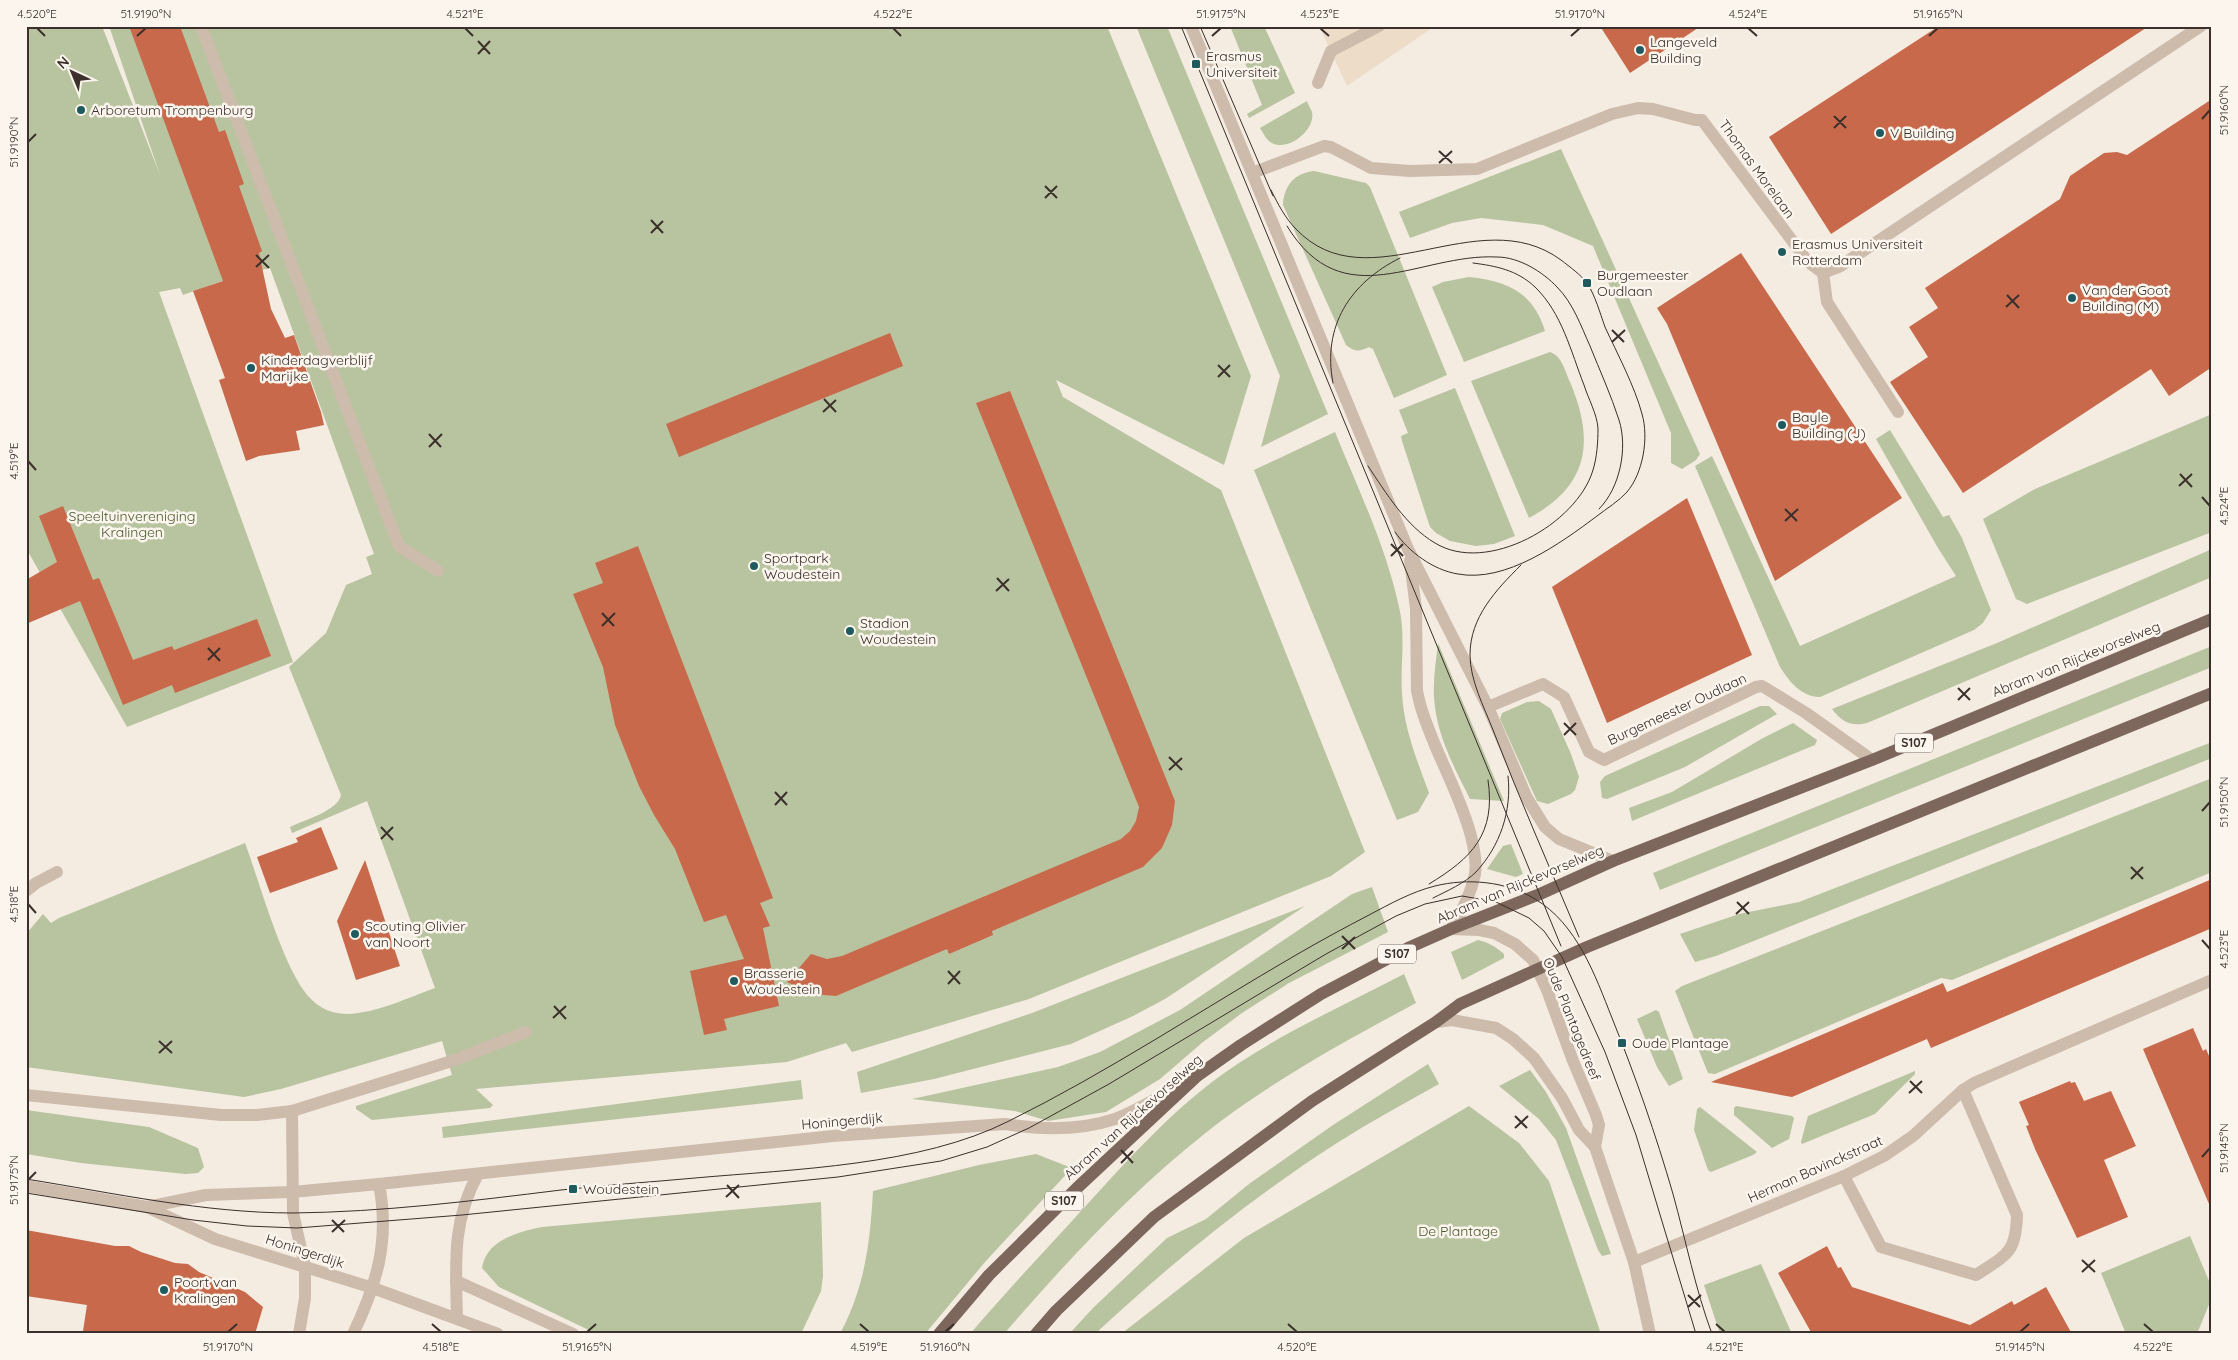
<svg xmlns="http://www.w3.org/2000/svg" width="2238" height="1360" font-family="Quicksand,sans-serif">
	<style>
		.green { fill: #b8c4a0 }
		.plaza { fill: #ecdcc8 }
		.building { fill: #c8694b }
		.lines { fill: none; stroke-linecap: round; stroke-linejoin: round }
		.minor { stroke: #cdbbac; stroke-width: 12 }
		.major { stroke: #7d675c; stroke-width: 12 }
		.tram { stroke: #3b302b; stroke-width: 1 }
		.ticks { fill: none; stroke: #3b302b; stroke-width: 2 }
		.poi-dot { fill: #1f5a5e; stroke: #fbf5ee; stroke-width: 2 }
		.labels { text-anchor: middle; stroke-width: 5; stroke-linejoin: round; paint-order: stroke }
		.shield { fill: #fbf5ee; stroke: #756b66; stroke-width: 1 }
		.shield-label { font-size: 12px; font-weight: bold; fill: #3b302b }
		.poi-label { font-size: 14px; fill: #3b302b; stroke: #fbf5ee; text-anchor: start }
		.street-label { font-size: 14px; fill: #3b302b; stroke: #fbf5ee }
		.park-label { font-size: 14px; fill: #4a5a2e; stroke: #fbf5ee }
		.neatline { fill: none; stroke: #3b302b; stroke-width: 2 }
		.ticks-label { font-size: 12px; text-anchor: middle; fill: #3b302b }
	</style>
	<rect width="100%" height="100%" fill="#f4ebe1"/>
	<g class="green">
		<path d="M26,26H102L160,175L109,26H1107L1251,376L1224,465L1056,380L1063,397L1221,490L1365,852L1331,876L1029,999L852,1052L846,1043L787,1062L476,1089L493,1105L490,1108L372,1120L356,1109V1106L452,1075L442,1041L281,1089L244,1097L26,1067V934L43,914L51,923L59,918L245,843C259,880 285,976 312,1000C321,1009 334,1014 347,1014C377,1013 407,998 435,988L367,801L292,833L290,827C304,820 338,811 341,795L289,667L326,633L346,585L372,574L366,557L374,554L270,268L239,275L183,295L180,288L159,292L293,662L127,727L26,548Z"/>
		<path d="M1136,26H1167L1328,414L1261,447L1280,376Z"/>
		<path d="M1230,26H1264L1295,93L1249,118L1247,114L1262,105Z"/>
		<path d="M1307,101C1308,105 1311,109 1312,112C1316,130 1288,152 1272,143C1266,140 1264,134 1260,128Z"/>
		<path d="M1561,149L1700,454L1696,460L1682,469L1671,463V433L1593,246L1543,225L1481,218L1452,223L1410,238L1399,212Z"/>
		<path d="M1314,171L1366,183L1370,187L1447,375L1394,398L1373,349L1369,347C1359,352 1355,352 1346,345L1283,205C1284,185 1295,173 1314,171Z"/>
		<path d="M1469,277C1507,281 1533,292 1545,331L1464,362L1432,287L1443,282Z"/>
		<path d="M1550,352C1562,356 1565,371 1570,382C1595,441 1589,486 1529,518L1471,381Z"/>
		<path d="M1455,388L1515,536L1494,544L1476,546L1450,541L1436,533L1430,527L1402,441L1401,436L1408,433L1399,410Z"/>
		<path d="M2212,414V532L2027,604L2016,599L1983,519L2035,489Z"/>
		<path d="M1890,430L1943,517L1949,515L1962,538L1991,610L1983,623L1974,630L1820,697C1801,697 1789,681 1780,667L1695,466L1712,456L1800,646L1956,576L1938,548L1876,439Z"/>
		<path d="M1335,432C1358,489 1386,546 1399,607C1406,636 1400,665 1402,694C1404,729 1417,760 1429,793L1418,812L1397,820L1254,470Z"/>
		<path d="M2212,549V577L1867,723C1851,727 1842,722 1832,709L1997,643Z"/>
		<path d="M1438,643L1504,801L1470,799C1454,767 1436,734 1434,697C1433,679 1436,661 1438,643Z"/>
		<path d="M2212,646V667L1660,890L1653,873Z"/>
		<path d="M1539,701L1551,709L1571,754L1579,777L1575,790L1571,794L1548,804L1537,801L1500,719L1502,713L1527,702Z"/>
		<path d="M1760,706H1769L1777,714L1685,767L1607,799L1602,798L1600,782L1605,776Z"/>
		<path d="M1793,723L1817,740L1815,745L1632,821L1629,808L1672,792L1763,738Z"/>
		<path d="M2212,742V758L1716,956L1695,962L1680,934L1739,914L1799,902Z"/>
		<path d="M2212,778V872L1952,980L1941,978L1715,1074L1708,1073L1675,991L1682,986Z"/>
		<path d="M1511,844L1523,874L1516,877L1487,869L1503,846Z"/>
		<path d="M1372,887L1388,932L1289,983L1242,1013L1203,1042L1160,1079L1106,1112L1048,1121L1015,1111L912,1099L1058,1067L1100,1052L1180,1010L1352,894Z"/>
		<path d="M1305,906L1165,999L1133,1016L1071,1044L934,1079L861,1093L857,1072L1032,1013Z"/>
		<path d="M1478,940C1488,942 1496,947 1504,954V958L1462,980L1451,952Z"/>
		<path d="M1404,974L1416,1003C1345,1041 1265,1085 1203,1135C1130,1193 1065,1263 1004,1334H970C1003,1295 1038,1258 1072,1221C1116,1173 1160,1122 1212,1082C1270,1038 1339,1008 1404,974Z"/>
		<path d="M1656,1010L1659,1012L1683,1079L1669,1086L1657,1067L1637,1019Z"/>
		<path d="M1428,1064L1439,1084C1405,1103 1370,1122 1337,1143C1251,1198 1170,1264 1095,1334H1069L1093,1308L1167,1238L1206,1219L1249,1184L1333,1125Z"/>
		<path d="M1530,1070L1546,1092L1566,1128L1611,1254L1602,1256L1598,1250L1556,1140L1539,1119L1499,1086Z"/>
		<path d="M1915,1071V1074L1875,1114L1802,1144L1801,1142L1808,1116Z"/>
		<path d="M801,1080L803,1099L443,1138L442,1127Z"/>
		<path d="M1469,1106L1519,1143L1549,1181L1601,1334H1121L1244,1238Z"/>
		<path d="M1736,1106L1792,1116L1794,1118L1789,1139L1772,1148L1734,1115V1108Z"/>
		<path d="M1700,1107L1757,1152L1753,1155L1711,1172L1708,1170L1694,1130L1697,1109Z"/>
		<path d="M26,1110L149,1127L198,1148L204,1167L198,1173L185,1174L81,1163L26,1154Z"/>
		<path d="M1036,1154L1072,1168L985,1262L925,1334H840C865,1286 870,1244 873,1191L979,1165Z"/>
		<path d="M821,1202L823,1276L821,1291L801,1334H597L499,1287L482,1268C486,1240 518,1232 542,1227Z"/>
		<path d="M2190,1236L2212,1288V1297L2197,1334H2126L2101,1273Z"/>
		<path d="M1761,1264L1792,1334H1720L1704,1285Z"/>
	</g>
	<path class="plaza" d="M1319,26H1435L1347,86Z"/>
	<g class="building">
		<path d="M129,26H180L219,132L225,130L244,184L239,186L262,251L259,253L271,309L285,338L294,335L321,412L324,425L296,431L300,450L259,456L246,461L219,380L225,378L193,291L223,281Z"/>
		<path d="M1600,26H1701L1630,73Z"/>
		<path d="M1939,26H2149L1831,234L1769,137Z"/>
		<path d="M2212,99V367L2169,396L2151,369L1963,493L1890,382L1928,357L1909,327L1938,308L1925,288L2060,199L2070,176L2104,153L2117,152L2127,155Z"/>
		<path d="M1741,253L1902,498L1775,581L1667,324L1657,308Z"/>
		<path d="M890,333L903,366L679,457L666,424Z"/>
		<path d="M1010,391L1175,801L1172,825L1162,848L1143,867L992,931L993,935L949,954L947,949L836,996L812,994L787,982L811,954L827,959L842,956L1121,839L1130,831L1136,821L1139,807L976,403Z"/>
		<path d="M1687,498L1752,655L1607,723L1552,587Z"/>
		<path d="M63,506L93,580L99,578L133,660L172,646L174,650L257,619L271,656L175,693L172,685L123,705L80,601L26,624V580L57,562L39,516Z"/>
		<path d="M638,546L773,898L760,903L770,926L763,928L779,1006L724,1019L727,1030L704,1035L690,971L744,959L726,915L704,922L675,849L654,815L639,786L615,725L603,667L573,594L603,583L595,563Z"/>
		<path d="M321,827L338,869L270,893L257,857L298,842L296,838Z"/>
		<path d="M365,860L400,966L356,980L337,921Z"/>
		<path d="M2212,879V928L1931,1048L1927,1039L1792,1097L1711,1082L1943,983L1947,992Z"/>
		<path d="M2193,1028L2203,1051L2206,1049L2212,1063V1211L2143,1049Z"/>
		<path d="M2070,1081L2071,1083L2075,1082L2084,1101L2111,1091L2136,1146L2104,1160L2128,1217L2077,1238L2035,1149L2026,1126L2029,1125L2019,1102Z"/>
		<path d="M26,1230L115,1246H129L141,1252L175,1263L188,1264L199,1272L245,1292L263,1307L255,1334H98L83,1331L87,1305L26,1296Z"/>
		<path d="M1827,1246L1838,1268L1841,1267L1852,1287L1970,1325L2012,1301L2014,1305L2046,1287L2072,1334H1812L1778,1273Z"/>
	</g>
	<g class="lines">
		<g class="minor">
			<path d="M201,26L399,546L438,571"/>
			<path d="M1191,26L1408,549L1488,707L1527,798L1545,827L1559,839L1613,861"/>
			<path d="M1318,83L1331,51L1379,26"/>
			<path d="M1252,173L1324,146L1331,147L1371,168L1410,171L1477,169L1612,114L1638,108L1653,109L1695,120H1702L1808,262L1823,273L1839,267L2201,26"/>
			<path d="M1823,273L1827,302L1898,412"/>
			<path d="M1410,561L1416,609L1417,691L1420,704C1433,750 1459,790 1471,836C1474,848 1477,861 1475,874C1471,894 1462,912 1451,929"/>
			<path d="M1488,707L1543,684L1564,697L1589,752L1604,760L1756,687L1762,686L1806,713L1872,760"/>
			<path d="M26,891L36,883L57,872"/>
			<path d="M1451,929L1479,930L1494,933L1515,944L1533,960L1547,990L1573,1061L1596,1115L1599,1125L1595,1147"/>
			<path d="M1436,1022L1452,1020L1496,1028L1513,1039L1534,1058L1562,1098L1579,1130L1595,1147L1634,1262L1650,1334"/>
			<path d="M26,1095L221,1115H257L292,1111L455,1060L526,1032"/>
			<path d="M292,1111L293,1213L305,1267V1298L299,1334"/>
			<path d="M1844,1176L1881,1247L1976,1275C2006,1255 2016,1254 2017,1215L1963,1090"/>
			<path d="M26,1186L147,1207L215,1239L373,1288L498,1334"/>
			<path d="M147,1207L206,1195L292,1192L379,1184L833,1136L1005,1124C1042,1130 1079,1131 1115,1119C1141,1109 1166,1092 1191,1080"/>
			<path d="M1634,1262L1844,1176L1884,1156L1913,1136L1963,1090L1974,1083L2212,980"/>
			<path d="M456,1281L573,1334"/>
			<path d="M457,1319C456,1266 451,1223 478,1174"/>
			<path d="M353,1334C377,1284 390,1240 379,1184"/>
		</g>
		<g class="major">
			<path d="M939,1334L989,1275L1077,1188L1197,1076L1241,1045L1321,994L1408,948L1451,929L1540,894L1613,861L1872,760L2212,619"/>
			<path d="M1036,1334L1056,1311L1154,1217L1312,1101L1436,1022L1460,1004L1587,947L2212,693"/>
		</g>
		<g class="tram">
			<path d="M1181,26L1561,946"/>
			<path d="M1200,26L1273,196"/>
			<path d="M1271,190C1278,204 1285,218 1296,229C1368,305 1478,199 1561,260C1570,267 1581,275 1587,283C1595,295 1600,313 1605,327C1617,353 1635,387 1642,414C1649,438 1643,473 1627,492C1619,501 1606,509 1597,516C1561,543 1506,583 1458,574C1433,570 1409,552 1395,532"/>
			<path d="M1287,226C1343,318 1419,253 1497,257C1519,257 1543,272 1557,287C1573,303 1581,326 1590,346C1600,371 1611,395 1619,420C1628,448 1620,488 1599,509"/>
			<path d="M1333,383C1322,326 1350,283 1400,258"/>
			<path d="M1368,466C1386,493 1406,526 1435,543C1487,575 1577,524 1593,470C1597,457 1598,442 1598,428C1597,414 1588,398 1584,385C1571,352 1562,313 1535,287C1517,270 1496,266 1473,263"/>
			<path d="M1521,565C1496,590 1470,617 1470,655C1470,680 1484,707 1493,730C1520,800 1550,868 1579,937"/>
			<path d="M1429,884C1472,858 1496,834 1488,780"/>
			<path d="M1433,898C1447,891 1465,883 1476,872C1500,846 1512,811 1508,776"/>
			<path d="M26,1179C114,1193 204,1213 293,1213C383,1212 472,1201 561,1190C606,1185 651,1182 695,1178C795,1169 920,1166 1009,1121C1108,1072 1201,1010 1296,955C1320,941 1344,928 1369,915C1390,904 1411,892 1435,886C1467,878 1506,881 1535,899C1577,924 1595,975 1612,1018C1635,1075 1656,1135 1673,1194C1686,1241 1695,1288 1712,1334"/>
			<path d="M26,1193L193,1220L247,1226L297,1228L462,1215L838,1177L941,1161L987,1147L1029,1128L1109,1084L1326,954L1396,916L1425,904L1462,896L1496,902L1529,918L1544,931L1562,957L1605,1052L1636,1135L1696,1334"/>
		</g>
	</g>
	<path class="ticks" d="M37,28L45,36M465,28L473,36M893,28L901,36M1320,28L1329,36M1748,28L1757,36M137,36L146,28M1212,36L1221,28M1571,36L1580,28M1929,36L1938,28M478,41L490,54M478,54L490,41M1834,116L1846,128M2202,119L2210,110M1834,128L1846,116M28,142L36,134M1439,151L1452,163M1439,163L1452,151M1045,186L1057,198M1045,198L1057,186M651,220L663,233M651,233L663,221M256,255L269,268M256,267L269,255M2007,295L2019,308M2006,307L2019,295M1612,330L1624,342M1612,342L1625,330M1218,365L1230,377M1218,377L1230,365M824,399L836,412M823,412L836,400M429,434L441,447M429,447L442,434M28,461L36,470M2180,474L2192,487M2179,486L2192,474M2202,497L2210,506M1785,509L1797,521M1785,521L1798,509M1391,544L1403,556M1391,556L1403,544M997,578L1009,591M996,591L1009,579M602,613L614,626M602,626L615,613M208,648L220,661M208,660L220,648M1958,688L1970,700M1958,700L1970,688M1564,723L1576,735M1564,735L1576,723M1169,757L1182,770M1169,770L1182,758M775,792L787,805M775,805L787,792M2202,811L2210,802M381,827L393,840M381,839L393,827M2131,867L2143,879M2131,879L2143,867M1737,902L1749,914M28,904L36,913M1736,914L1749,902M1342,936L1355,949M2202,940L2210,949M1342,949L1355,937M948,971L960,984M948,984L960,971M554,1006L566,1019M553,1018L566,1006M159,1041L172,1053M159,1053L172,1041M1910,1081L1922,1093M1909,1093L1922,1081M1515,1116L1527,1128M1515,1128L1528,1116M1121,1150L1133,1163M2202,1157L2210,1148M1121,1163L1133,1151M28,1180L36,1172M727,1185L739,1198M726,1197L739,1185M332,1220L344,1232M332,1232L345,1220M2082,1260L2095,1272M2082,1272L2095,1260M1688,1295L1700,1307M1688,1307L1701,1295M432,1324L441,1332M860,1324L869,1332M1288,1324L1297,1332M1716,1324L1725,1332M2144,1324L2153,1332M228,1332L237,1324M587,1332L596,1324M945,1332L954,1324M2020,1332L2029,1324"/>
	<g class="poi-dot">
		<circle cx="1640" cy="50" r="5"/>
		<rect x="1191" y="59" width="10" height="10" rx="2.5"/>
		<circle cx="81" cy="110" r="5"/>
		<circle cx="1880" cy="133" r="5"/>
		<circle cx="1782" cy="252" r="5"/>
		<rect x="1582" y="278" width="10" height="10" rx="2.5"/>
		<circle cx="2072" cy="298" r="5"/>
		<circle cx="251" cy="368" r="5"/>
		<circle cx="1782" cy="425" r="5"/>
		<circle cx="754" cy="566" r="5"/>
		<circle cx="850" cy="631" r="5"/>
		<circle cx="355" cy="934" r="5"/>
		<circle cx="734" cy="981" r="5"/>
		<rect x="1617" y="1038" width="10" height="10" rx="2.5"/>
		<rect x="568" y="1184" width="10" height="10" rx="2.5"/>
		<circle cx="164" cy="1290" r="5"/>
	</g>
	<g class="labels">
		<g class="shield">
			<rect x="1895" y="733.5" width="38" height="19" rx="4"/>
			<rect x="1378" y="944.5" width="38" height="19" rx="4"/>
			<rect x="1045" y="1191.5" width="38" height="19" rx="4"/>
		</g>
		<g class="shield-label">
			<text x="1914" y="747">S107</text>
			<text x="1397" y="958">S107</text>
			<text x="1064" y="1205">S107</text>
		</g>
		<g class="poi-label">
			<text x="1650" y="47">Langeveld<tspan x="1650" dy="16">Building</tspan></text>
			<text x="1206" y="61">Erasmus<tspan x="1206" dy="16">Universiteit</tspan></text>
			<text x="91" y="115">Arboretum Trompenburg</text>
			<text x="1890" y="138">V Building</text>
			<text x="1792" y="249">Erasmus Universiteit<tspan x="1792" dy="16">Rotterdam</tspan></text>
			<text x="1597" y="280">Burgemeester<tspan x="1597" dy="16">Oudlaan</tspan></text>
			<text x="2082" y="295">Van der Goot<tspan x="2082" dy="16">Building (M)</tspan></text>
			<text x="261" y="365">Kinderdagverblijf<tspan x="261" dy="16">Marijke</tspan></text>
			<text x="1792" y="422">Bayle<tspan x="1792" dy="16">Building (J)</tspan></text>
			<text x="764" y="563">Sportpark<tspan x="764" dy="16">Woudestein</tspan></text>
			<text x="860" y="628">Stadion<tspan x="860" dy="16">Woudestein</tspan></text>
			<text x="365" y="931">Scouting Olivier<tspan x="365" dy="16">van Noort</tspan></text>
			<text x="744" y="978">Brasserie<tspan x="744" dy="16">Woudestein</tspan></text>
			<text x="1632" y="1048">Oude Plantage</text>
			<text x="583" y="1194">Woudestein</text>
			<text x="174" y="1287">Poort van<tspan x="174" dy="16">Kralingen</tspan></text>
		</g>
		<g class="street-label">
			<text transform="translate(1757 169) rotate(54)" y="5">Thomas Morelaan</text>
			<text transform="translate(2076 659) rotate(-22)" y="5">Abram van Rijckevorselweg</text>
			<text transform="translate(1677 709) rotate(-25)" y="5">Burgemeester Oudlaan</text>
			<text transform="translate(1520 884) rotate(-23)" y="5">Abram van Rijckevorselweg</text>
			<text transform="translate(1572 1019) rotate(68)" y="5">Oude Plantagedreef</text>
			<text transform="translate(1133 1117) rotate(-42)" y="5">Abram van Rijckevorselweg</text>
			<text transform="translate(842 1121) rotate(-5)" y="5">Honingerdijk</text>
			<text transform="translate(1815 1169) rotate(-24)" y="5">Herman Bavinckstraat</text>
			<text transform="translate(305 1251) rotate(18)" y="5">Honingerdijk</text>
		</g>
		<g class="park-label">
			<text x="132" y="521">Speeltuinvereniging<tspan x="132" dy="16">Kralingen</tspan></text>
			<text x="1458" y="1236">De Plantage</text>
		</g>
	</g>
	<rect width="2238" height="1360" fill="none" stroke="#fbf5ee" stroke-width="55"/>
	<g transform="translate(72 72) rotate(316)" stroke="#fbf5ee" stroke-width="4" paint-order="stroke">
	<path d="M0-4L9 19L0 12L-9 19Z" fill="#3b302b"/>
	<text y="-8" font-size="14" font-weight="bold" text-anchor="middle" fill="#3b302b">N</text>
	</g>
	<rect x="28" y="28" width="2182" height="1304" class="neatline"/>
	<g class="ticks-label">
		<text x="37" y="18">4.520°E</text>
		<text x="146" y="18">51.9190°N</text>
		<text x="465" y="18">4.521°E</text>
		<text x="893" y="18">4.522°E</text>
		<text x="1221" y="18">51.9175°N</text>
		<text x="1320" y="18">4.523°E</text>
		<text x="1580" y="18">51.9170°N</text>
		<text x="1748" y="18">4.524°E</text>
		<text x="1938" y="18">51.9165°N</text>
		<text transform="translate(2224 110) rotate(-90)" y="4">51.9160°N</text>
		<text transform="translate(14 142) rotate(-90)" y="4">51.9190°N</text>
		<text transform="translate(14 461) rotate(-90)" y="4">4.519°E</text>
		<text transform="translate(2224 506) rotate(-90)" y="4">4.524°E</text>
		<text transform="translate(2224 802) rotate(-90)" y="4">51.9150°N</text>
		<text transform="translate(14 904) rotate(-90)" y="4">4.518°E</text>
		<text transform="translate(2224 949) rotate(-90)" y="4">4.523°E</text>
		<text transform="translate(2224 1148) rotate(-90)" y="4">51.9145°N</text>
		<text transform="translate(14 1180) rotate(-90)" y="4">51.9175°N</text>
		<text x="228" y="1351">51.9170°N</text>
		<text x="441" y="1351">4.518°E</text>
		<text x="587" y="1351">51.9165°N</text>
		<text x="869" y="1351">4.519°E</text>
		<text x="945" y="1351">51.9160°N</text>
		<text x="1297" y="1351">4.520°E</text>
		<text x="1725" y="1351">4.521°E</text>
		<text x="2020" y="1351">51.9145°N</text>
		<text x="2153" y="1351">4.522°E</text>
	</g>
</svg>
